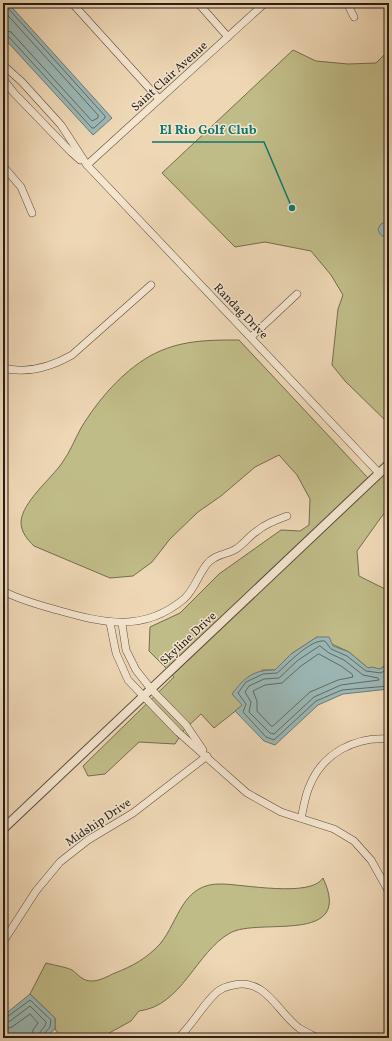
<svg xmlns="http://www.w3.org/2000/svg" width="392" height="1041" font-family="Vollkorn,serif">
	<style>
		.green { fill: #c0bc88; stroke: #746c4f }
		.water { fill: #9bb8b6; stroke: #6d7a76 }
		.lines { fill: none; stroke-linecap: round; stroke-linejoin: round }
		.shore { stroke: #616a66; stroke-width: 1 }
		.minor-casing { stroke: #594c3e; stroke-width: 8 }
		.tertiary-casing { stroke: #594c3e; stroke-width: 10 }
		.minor { stroke: #f4e5cf; stroke-width: 7 }
		.tertiary { stroke: #f4e5cf; stroke-width: 8 }
		.labels { text-anchor: middle; stroke-width: 3; stroke-linejoin: round; paint-order: stroke }
		.street-label { font-size: 12px; fill: #271d16; stroke: #f4e5cf }
		.leader { fill: none; stroke: #0f766e; stroke-width: 1.5 }
		.callout-dot { fill: #0f766e; stroke: #f4e5cf; stroke-width: 1.5 }
		.callout-label { font-size: 13px; text-anchor: middle; font-weight: bold; fill: #0f766e; stroke: #f4e5cf; stroke-width: 3; stroke-linejoin: round; paint-order: stroke }
	</style>
	<rect width="100%" height="100%" fill="#eed7b5"/>
	<filter id="stains"><feTurbulence type="fractalNoise" baseFrequency=".005" numOctaves="4"/><feColorMatrix values="0 0 0 0 .2 0 0 0 0 .09 0 0 0 0 .02 0 0 0 .5 -.17"/></filter>
	<radialGradient id="worn" r=".72"><stop offset=".6" stop-color="#630" stop-opacity="0"/><stop offset="1" stop-color="#630" stop-opacity=".3"/></radialGradient>
	<g class="green">
		<path d="M293,50L316,61L348,64L376,63L389,50V424L345,381L332,365L338,309L343,295L331,275L311,251L265,242L235,247L162,173Z"/>
		<path d="M239,340L368,478L167,669L149,651L150,627L180,613L219,574L281,530L300,531L309,525L310,499L297,475L279,455L255,467L221,496L198,512L170,539L152,562L133,576L110,578L34,546C27,539 21,532 21,522C22,502 51,479 62,463C70,452 75,439 81,428C98,400 122,372 150,356C179,340 207,340 239,340Z"/>
		<path d="M389,469V510L382,516L357,551L359,576L389,591V663L380,669L368,668L349,652L317,637L291,654L275,670H262L243,705L214,728L201,714L184,730L175,744L139,742L105,774L88,776L83,766L174,677L172,675Z"/>
		<path d="M323,878C355,946 258,917 230,933C196,952 182,1006 139,1011L131,1021L100,1038H62L55,1029V1018L30,994L46,963C53,965 66,967 72,970C79,975 82,981 92,981C100,981 108,976 115,973C133,966 147,958 160,944C179,921 182,883 221,884C242,884 311,898 323,878Z"/>
	</g>
	<g class="water">
		<path d="M3,3H8L112,118L93,135L3,37Z"/>
		<path d="M389,220V237C383,237 380,236 378,229L381,224Z"/>
		<path d="M317,637H329L333,646L349,652L368,668L372,667L380,669L389,663V689L343,694L318,705L275,745L264,741L235,711L242,705L232,694C245,677 253,670 275,670L291,654Z"/>
		<path d="M30,994L55,1018V1029L45,1038H3V1016Z"/>
	</g>
	<g class="lines">
		<g class="shore">
			<path d="M3,10L98,115V118L92,121L11,32L3,30"/>
			<path d="M3,35L8,36L92,128H94L105,118V116L7,7L6,3"/>
			<path d="M320,646L329,653L344,660L363,675L378,678L379,680L341,685L314,697L274,734L270,733L249,712L251,702L245,692L249,686L264,679L279,678L297,661Z"/>
			<path d="M319,654L341,666L352,674L353,677L338,680L310,692L273,726H271L257,711V701L253,691L265,685L282,683L301,666Z"/>
			<path d="M389,668L381,673L366,671L347,656L331,649L325,641C310,639 288,664 277,673L263,674L246,682L238,693L246,704L243,712L266,737L274,740L316,701L342,690L389,686"/>
			<path d="M3,1018L7,1017L30,1000L51,1020L50,1027L44,1034L43,1038"/>
			<path d="M3,1023L10,1021L30,1006L46,1022C46,1028 38,1031 38,1038"/>
			<path d="M3,1029L12,1027L30,1014L38,1023L33,1030L32,1038"/>
		</g>
		<g class="minor-casing">
			<g id="minor">
				<path d="M72,3L159,99"/>
				<path d="M198,3L228,37"/>
				<path d="M347,3L354,17"/>
				<path d="M3,65L22,82L61,125L87,165L379,473"/>
				<path d="M3,79L14,93L71,152L80,160"/>
				<path d="M87,165L265,3"/>
				<path d="M3,166L21,187L32,213"/>
				<path d="M251,337L297,294"/>
				<path d="M3,368C28,374 51,367 72,355L151,285"/>
				<path d="M3,591C20,600 39,605 57,610C103,623 143,633 184,599C195,589 198,575 207,564C215,554 226,555 236,549C244,544 249,536 257,531C265,524 276,520 287,516"/>
				<path d="M110,623L116,653L128,680L178,732L247,793L281,812L334,829L354,841L371,860L389,892"/>
				<path d="M122,624L126,650L136,670L151,689L186,725L203,750"/>
				<path d="M301,818C304,807 305,795 310,785C323,753 356,736 389,739"/>
				<path d="M3,942L36,891L60,862L88,840L133,813L207,756"/>
				<path d="M178,1038C193,1025 202,1005 217,992C222,988 228,986 234,985C266,978 278,1013 299,1028C305,1032 312,1035 318,1038"/>
			</g>
		</g>
		<g class="tertiary-casing">
			<path id="tertiary" d="M3,829L389,464"/>
		</g>
		<use href="#minor" class="minor"/>
		<use href="#tertiary" class="tertiary"/>
	</g>
	<g class="labels">
		<g class="street-label">
			<text transform="translate(169 76) rotate(-42)" y="4">Saint Clair Avenue</text>
			<text transform="translate(241 311) rotate(46)" y="4">Randag Drive</text>
			<text transform="translate(188 638) rotate(-43)" y="4">Skyline Drive</text>
			<text transform="translate(98 822) rotate(-34)" y="4">Midship Drive</text>
		</g>
	</g>
	<path class="leader" d="M292 208L264 142H152"/>
	<circle class="callout-dot" cx="292" cy="208" r="4"/>
	<g class="callout-label">
		<text x="208" y="134">El Rio Golf Club</text>
	</g>
	<rect width="392" height="1041" fill="none" stroke="#eed7b5" stroke-width="16"/>
	<rect x="4" y="4" width="384" height="1033" fill="none" stroke="#271d16" stroke-width="2"/>
	<rect x="8" y="8" width="376" height="1025" fill="none" stroke="#271d16"/>
	<rect width="100%" height="100%" filter="url(#stains)"/>
	<rect width="100%" height="100%" fill="url(#worn)"/>
</svg>
